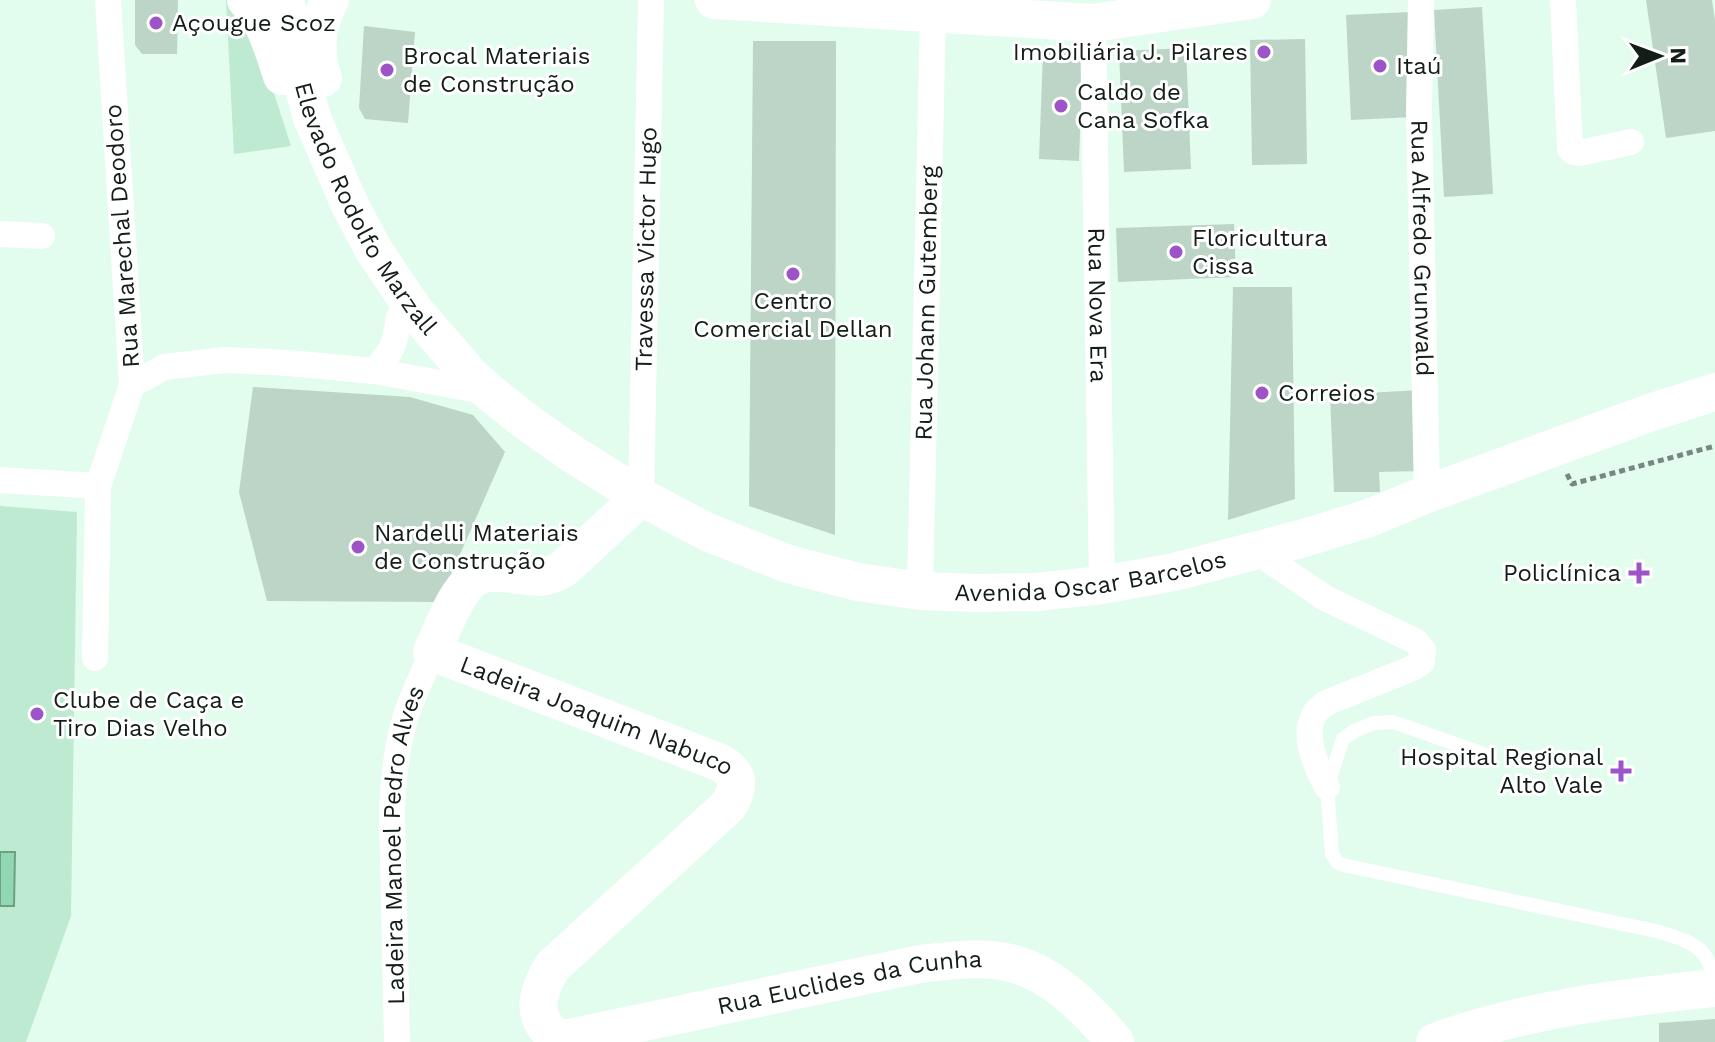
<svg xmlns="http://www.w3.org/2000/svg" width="1715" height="1042" font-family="'Work Sans',sans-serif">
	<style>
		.green { fill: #bdead1 }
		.water { fill: #92d7b3; stroke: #6ca085; stroke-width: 2 }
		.building { fill: #bcd5c7 }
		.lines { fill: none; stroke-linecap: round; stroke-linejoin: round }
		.path { stroke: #76887f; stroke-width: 5; stroke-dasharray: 6 4; stroke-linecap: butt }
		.lane { stroke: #fff; stroke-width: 14 }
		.street { stroke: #fff; stroke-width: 26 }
		.secondary { stroke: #fff; stroke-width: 38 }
		.poi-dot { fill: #9d54c8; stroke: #fff; stroke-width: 3 }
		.labels { text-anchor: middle; stroke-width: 6; stroke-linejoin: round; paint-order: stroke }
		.poi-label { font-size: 24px; fill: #141e19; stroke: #fff; text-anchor: start }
		.street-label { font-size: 24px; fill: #141e19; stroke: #fff }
	</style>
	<rect width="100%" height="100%" fill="#e2fcee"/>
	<g class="green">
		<path d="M226,0H236L245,3L291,146L234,154Z"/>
		<path d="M0,506L77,512L71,916L26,1042H0Z"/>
	</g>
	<path class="water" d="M0,852H15L14,906H0Z"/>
	<g class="building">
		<path d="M135,0H178L177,54H142L135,45Z"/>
		<path d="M1646,0H1712L1715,20V131L1666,138Z"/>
		<path d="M1482,7L1493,194L1444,197L1434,10Z"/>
		<path d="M1410,12L1414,117L1351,120L1346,15Z"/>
		<path d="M364,26L415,32L408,123L365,119L359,108Z"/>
		<path d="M1305,39L1307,164L1252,165L1250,40Z"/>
		<path d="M753,41H836L835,535L749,506Z"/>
		<path d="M1186,48L1191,169L1124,172L1119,51Z"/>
		<path d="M1043,52L1083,53L1079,161L1039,159Z"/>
		<path d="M1234,224L1236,277L1118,282L1116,228Z"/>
		<path d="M1233,287H1292L1295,499L1228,520Z"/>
		<path d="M253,387L410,397L473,415L505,452L439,602L267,601L239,492Z"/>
		<path d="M1421,390V471L1379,472L1380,492H1334L1330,395Z"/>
		<path d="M1715,1019V1042H1659V1023Z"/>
	</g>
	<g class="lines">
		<path class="path" d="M1567,474L1572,484L1715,446"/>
		<path class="lane" d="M1490,756L1393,722L1374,723L1354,731L1343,739L1327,787L1332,854L1337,862L1343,865L1660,932C1675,937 1699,943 1707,959C1711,966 1712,976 1715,985"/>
		<g class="street">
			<path id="s1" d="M1421,0L1419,111L1427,494"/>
			<path d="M1563,0L1570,149L1574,152L1579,153L1631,142"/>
			<path id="s2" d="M1093,23L1102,585"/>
			<path d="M0,234L42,236"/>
			<path d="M374,371C393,351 395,344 399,317"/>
			<path d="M132,385L164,367L225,360L289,363L374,371L489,392"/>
			<path d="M0,480L98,486"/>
			<path id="s3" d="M641,497L651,0"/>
			<path d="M1256,551L1325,598L1415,641L1423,650L1422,662L1413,668L1326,703C1323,706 1319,708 1316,712C1301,733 1316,767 1327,787"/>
			<path id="s4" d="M920,591L933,14"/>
			<path d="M95,658L98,486L132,385L108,0"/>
			<path id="s5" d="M397,1042L392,815C393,778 397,738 410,704C417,687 425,670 432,652"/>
		</g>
		<g class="secondary">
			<path d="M246,0C266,21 273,49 282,76"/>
			<path id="s6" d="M285,0L301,77L312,118L349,203L373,249L414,310L469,374L489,392L528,423L571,453L641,497L707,532L788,564L858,582L920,591L977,593L1037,592L1102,585L1174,572L1304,538L1369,518L1427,494L1652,412L1715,392"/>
			<path d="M714,0L1093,23L1252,0"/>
			<path d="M323,78C313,53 317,24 330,0"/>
			<path id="s7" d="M641,497L563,569C548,578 537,578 520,575C508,574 495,571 483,574C458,581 442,631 432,652L721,763C740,775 740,787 728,806L553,966C535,995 530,1018 559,1040L920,964C947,961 974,957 1001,961C1049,969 1085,1006 1115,1042"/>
			<path d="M1435,1042C1526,1009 1620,998 1715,988"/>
		</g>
	</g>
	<g class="poi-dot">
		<circle cx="156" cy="23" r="8"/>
		<circle cx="1264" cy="52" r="8"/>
		<circle cx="1380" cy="66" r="8"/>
		<circle cx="387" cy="70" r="8"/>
		<circle cx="1061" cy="106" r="8"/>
		<circle cx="1176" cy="252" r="8"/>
		<circle cx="793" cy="274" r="8"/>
		<circle cx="1262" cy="393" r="8"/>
		<circle cx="358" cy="547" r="8"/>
		<path d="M1635 561h8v8h8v8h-8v8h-8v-8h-8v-8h8z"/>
		<circle cx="37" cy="714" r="8"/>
		<path d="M1617 759h8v8h8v8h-8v8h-8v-8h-8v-8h8z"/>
	</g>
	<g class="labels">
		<g class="poi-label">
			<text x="172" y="31">Açougue Scoz</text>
			<text x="1248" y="60" text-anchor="end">Imobiliária J. Pilares</text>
			<text x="403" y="64">Brocal Materiais<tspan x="403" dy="28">de Construção</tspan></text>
			<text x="1396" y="74">Itaú</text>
			<text x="1077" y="100">Caldo de<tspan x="1077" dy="28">Cana Sofka</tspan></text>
			<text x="1192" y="246">Floricultura<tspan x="1192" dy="28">Cissa</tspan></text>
			<text x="793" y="309" text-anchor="middle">Centro<tspan x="793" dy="28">Comercial Dellan</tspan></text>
			<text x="1278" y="401">Correios</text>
			<text x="374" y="541">Nardelli Materiais<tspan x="374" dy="28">de Construção</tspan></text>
			<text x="1621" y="581" text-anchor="end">Policlínica</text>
			<text x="53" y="708">Clube de Caça e<tspan x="53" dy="28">Tiro Dias Velho</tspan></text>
			<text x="1603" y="765" text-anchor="end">Hospital Regional<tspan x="1603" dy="28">Alto Vale</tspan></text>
		</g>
		<g class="street-label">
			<text dy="8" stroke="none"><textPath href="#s6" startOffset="226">Elevado Rodolfo Marzall</textPath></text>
			<text transform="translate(122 236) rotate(-94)" y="8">Rua Marechal Deodoro</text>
			<text dy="8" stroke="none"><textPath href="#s1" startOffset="248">Rua Alfredo Grunwald</textPath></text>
			<text dy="8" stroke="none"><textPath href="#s3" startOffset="248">Travessa Victor Hugo</textPath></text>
			<text dy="8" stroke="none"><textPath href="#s4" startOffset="288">Rua Johann Gutemberg</textPath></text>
			<text dy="8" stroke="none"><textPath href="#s2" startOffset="282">Rua Nova Era</textPath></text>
			<text dy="8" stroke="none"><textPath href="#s6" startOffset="1104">Avenida Oscar Barcelos</textPath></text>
			<text dy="8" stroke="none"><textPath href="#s7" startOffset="460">Ladeira Joaquim Nabuco</textPath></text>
			<text dy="8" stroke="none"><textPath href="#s5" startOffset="198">Ladeira Manoel Pedro Alves</textPath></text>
			<text dy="8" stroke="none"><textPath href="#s7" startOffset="1262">Rua Euclides da Cunha</textPath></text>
		</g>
	</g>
	<g transform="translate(1659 56) rotate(89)" stroke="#ffffff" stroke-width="6" paint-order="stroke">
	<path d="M0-6L14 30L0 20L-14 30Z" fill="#141e19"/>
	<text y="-12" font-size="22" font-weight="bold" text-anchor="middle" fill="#141e19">N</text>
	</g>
</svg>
